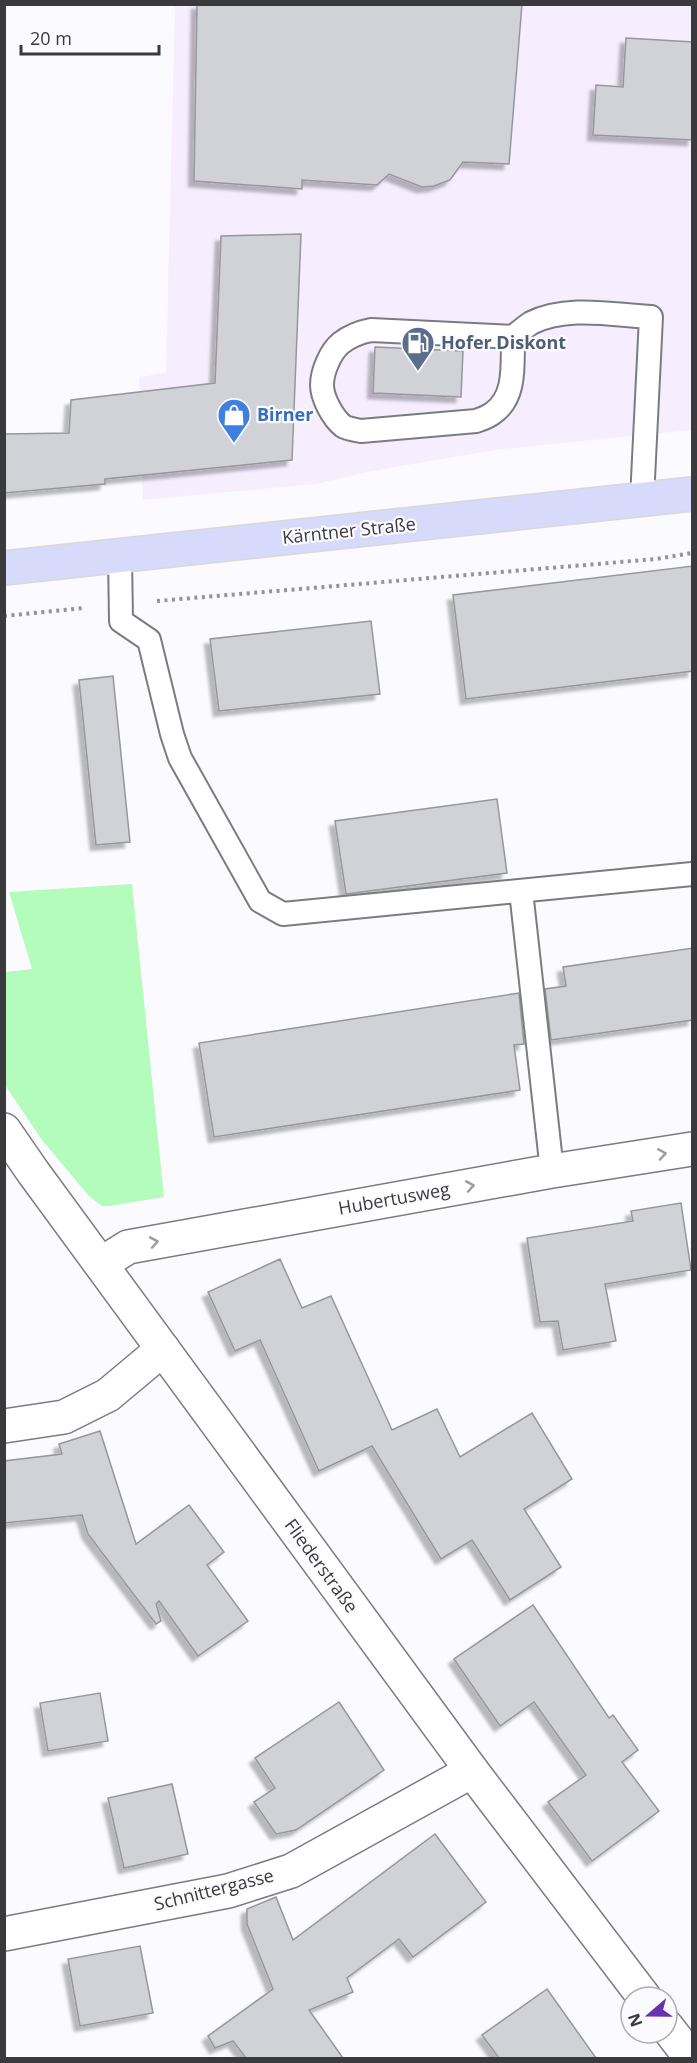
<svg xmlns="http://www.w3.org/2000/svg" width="697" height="2063" font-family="'Open Sans',sans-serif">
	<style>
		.commercial { fill: #f6eeff }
		.green { fill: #b4fcbb }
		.building { fill: #d1d2d7; stroke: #96979b; stroke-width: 1.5; filter: url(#shadow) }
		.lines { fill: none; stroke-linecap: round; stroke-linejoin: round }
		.service-casing { stroke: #7b7c80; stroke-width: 26 }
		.minor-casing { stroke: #7b7c80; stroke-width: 36 }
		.primary-casing { stroke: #d8d8d8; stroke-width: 36 }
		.path { stroke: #949497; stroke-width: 4; stroke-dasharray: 3 4.5; stroke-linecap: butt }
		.service { stroke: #fff; stroke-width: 22 }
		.minor { stroke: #fff; stroke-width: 33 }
		.primary { stroke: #d8dafb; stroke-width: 33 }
		.oneway { stroke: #9c9c9e }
		.labels { text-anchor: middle; stroke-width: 4.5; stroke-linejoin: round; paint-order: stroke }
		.service-label { font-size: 18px; font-weight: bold; fill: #4e5e75; stroke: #fbfbff; text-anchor: start }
		.shop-label { font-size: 18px; font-weight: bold; fill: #366cbe; stroke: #fbfbff; text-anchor: start }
		.street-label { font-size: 18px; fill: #3a3a3c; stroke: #fbfbff }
	</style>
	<defs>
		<filter id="shadow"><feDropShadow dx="-5.5" dy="5.5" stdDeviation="1.5" flood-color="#0004"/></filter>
	</defs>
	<rect width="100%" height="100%" fill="#fbfbff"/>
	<path class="commercial" d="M175,5H692V430L495,450L372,471L316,484L143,500L139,377L166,372Z"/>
	<path class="green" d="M132,884L164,1197L110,1206H102L89,1196L42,1140L5,1085V972L32,969L9,892Z"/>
	<g class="building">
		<path d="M197,4H522L509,164L463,162L450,180L434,186L422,187L389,174L377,185L302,180V189L194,181Z"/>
		<path d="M626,38L693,42V140L593,135L596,85L623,87Z"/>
		<path d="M301,234L292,460L105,479V484L4,493V434L69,433L71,400L215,383L221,236Z"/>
		<path d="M375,347L463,351L461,397L373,393Z"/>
		<path d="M693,566V671L466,699L453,595Z"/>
		<path d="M371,621L380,694L219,711L210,639Z"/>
		<path d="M113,676L130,842L96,845L79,680Z"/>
		<path d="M497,799L507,873L346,894L335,821Z"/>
		<path d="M693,948V1020L551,1040L545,989L566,986L563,967Z"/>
		<path d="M519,993L524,1044L514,1045L520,1090L214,1137L199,1043Z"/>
		<path d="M681,1203L691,1270L605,1284L616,1341L563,1350L558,1321L540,1322L527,1238L633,1221L631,1211Z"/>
		<path d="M280,1259L302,1308L331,1296L392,1430L437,1409L460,1457L532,1413L572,1479L524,1509L561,1567L510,1600L472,1540L441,1559L372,1446L319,1471L260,1340L235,1351L208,1292Z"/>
		<path d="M100,1431L136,1544L189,1505L224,1552L207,1565L248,1621L198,1656L159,1601L156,1604L161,1621L156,1624L88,1534L82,1515L4,1523V1461L62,1454L59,1444Z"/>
		<path d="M533,1605L609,1718L613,1715L638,1750L622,1762L659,1811L592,1861L548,1802L586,1775L534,1702L500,1726L454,1659Z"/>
		<path d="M100,1693L108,1741L48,1751L40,1703Z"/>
		<path d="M339,1702L384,1770L296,1830L276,1834L254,1802L275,1788L255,1758Z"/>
		<path d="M172,1784L188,1854L124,1868L108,1798Z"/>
		<path d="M435,1834L486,1902L413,1957L399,1939L347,1978L353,1992L309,2010L343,2058H246L233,2041L215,2048L208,2036L273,1989L247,1924V1909L276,1897L293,1940Z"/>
		<path d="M140,1946L153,2013L80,2026L68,1959Z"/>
		<path d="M547,1989L596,2058H499L482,2035Z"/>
	</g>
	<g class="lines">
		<g class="service-casing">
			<g id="service">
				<path d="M513,337L371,330C361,332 350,336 341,343C331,351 322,371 322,385C322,398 333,418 343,426C348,429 356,430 361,431L476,421C482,419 489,416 493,413C517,396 512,363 513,337C518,333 525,327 531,323C567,305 613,315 651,317L642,499"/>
				<path d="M120,556L121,621L149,640L172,734L180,758L260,901L283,914L692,874"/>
				<path d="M521,891L552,1171"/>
			</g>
		</g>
		<g class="minor-casing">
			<g id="minor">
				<path d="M4,1130L33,1172L472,1771L644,1997"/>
				<path d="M101,1264L128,1247L552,1171L692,1149"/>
				<path d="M4,1426L64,1417L108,1395L163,1349"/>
				<path d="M4,1934L228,1891L291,1871L472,1771"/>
				<path d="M667,2027L691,2058"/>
			</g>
		</g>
		<g class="primary-casing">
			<path id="primary" d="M4,568L692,494"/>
		</g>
		<g class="path">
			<path d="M157,601L656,559L692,553"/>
			<path d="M4,616L84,608"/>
		</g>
		<use href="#service" class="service"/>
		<use href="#minor" class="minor"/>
		<use href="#primary" class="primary"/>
	</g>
	<defs><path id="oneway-chevron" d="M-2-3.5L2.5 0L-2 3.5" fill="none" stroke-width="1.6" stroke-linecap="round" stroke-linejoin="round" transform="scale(1.5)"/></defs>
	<g class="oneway">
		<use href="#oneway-chevron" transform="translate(662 1154) rotate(-9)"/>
		<use href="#oneway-chevron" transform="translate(470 1186) rotate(-10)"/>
		<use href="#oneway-chevron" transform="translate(154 1242) rotate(-10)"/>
	</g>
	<defs>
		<g id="fuel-pin" transform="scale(1.725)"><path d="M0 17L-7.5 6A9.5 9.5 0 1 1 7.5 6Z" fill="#5c6f8a" stroke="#fbfbff"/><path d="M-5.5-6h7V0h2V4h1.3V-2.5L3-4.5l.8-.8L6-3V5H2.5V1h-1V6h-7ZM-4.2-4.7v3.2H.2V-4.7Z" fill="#fff"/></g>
		<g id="shop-pin" transform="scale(1.725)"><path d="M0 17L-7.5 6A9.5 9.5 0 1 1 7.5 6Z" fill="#3f7fe0" stroke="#fbfbff"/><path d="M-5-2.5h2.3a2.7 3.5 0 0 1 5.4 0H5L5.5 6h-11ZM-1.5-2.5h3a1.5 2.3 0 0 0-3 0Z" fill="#fff"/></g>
	</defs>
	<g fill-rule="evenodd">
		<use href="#fuel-pin" x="418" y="343"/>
		<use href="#shop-pin" x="234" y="415"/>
	</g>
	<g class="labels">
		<g class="service-label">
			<text x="441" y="349">Hofer Diskont</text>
		</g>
		<g class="shop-label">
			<text x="257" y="421">Birner</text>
		</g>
		<g class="street-label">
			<text transform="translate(349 531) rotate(-6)" y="6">Kärntner Straße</text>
			<text transform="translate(394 1199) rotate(-10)" y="6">Hubertusweg</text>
			<text transform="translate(321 1566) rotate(54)" y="6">Fliederstraße</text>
			<text transform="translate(214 1890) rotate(-14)" y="6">Schnittergasse</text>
		</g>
	</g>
	<rect width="697" height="2063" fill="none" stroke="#3a3a3c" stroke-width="12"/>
	<g transform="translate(649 2015) rotate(250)"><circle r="28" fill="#fbfbff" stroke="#aeaeb1" stroke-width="1.5"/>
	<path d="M0-4.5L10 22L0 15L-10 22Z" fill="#6733ab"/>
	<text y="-9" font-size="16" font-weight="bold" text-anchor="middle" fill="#3a3a3c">N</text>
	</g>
	<path d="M21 45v9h138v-9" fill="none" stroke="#3a3a3c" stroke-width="3"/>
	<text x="30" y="45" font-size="18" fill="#3a3a3c" stroke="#fbfbff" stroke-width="4.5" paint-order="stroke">20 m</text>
</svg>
